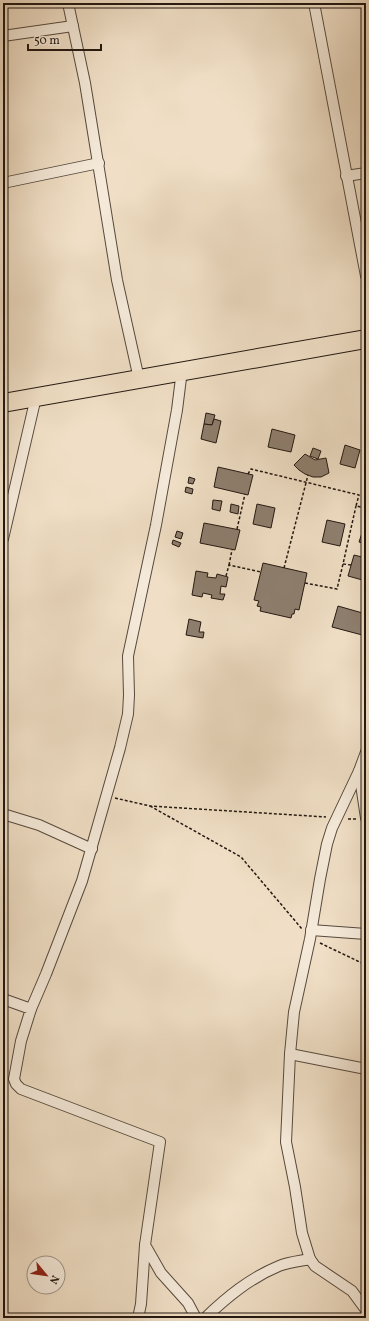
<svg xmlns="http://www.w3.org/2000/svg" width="369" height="1321" font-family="Vollkorn,serif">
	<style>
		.building { fill: #8e7f6f; stroke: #231811 }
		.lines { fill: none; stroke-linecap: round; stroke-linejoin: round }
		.street-casing { stroke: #564a3e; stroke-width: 12 }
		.highway-casing { stroke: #231811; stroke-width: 20 }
		.path { stroke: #231811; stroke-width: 1.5; stroke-dasharray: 3 2; stroke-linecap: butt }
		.street { stroke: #f5eada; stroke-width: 10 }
		.highway { stroke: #f0dfc6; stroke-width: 18 }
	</style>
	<rect width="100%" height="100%" fill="#f0dfc6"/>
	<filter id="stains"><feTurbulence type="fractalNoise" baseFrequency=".005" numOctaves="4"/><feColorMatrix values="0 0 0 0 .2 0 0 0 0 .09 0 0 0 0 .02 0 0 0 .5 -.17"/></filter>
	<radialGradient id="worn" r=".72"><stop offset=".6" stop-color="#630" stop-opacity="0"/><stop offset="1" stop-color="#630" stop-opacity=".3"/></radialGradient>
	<g class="building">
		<path d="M206,413L215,415L212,425L204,424Z"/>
		<path d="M214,419L221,421L216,443L201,439L204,424L212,425Z"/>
		<path d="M272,429L295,435L291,452L268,447Z"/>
		<path d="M345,445L360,450L355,468L340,464Z"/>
		<path d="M313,448L321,451L318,459L310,456Z"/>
		<path d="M305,454L315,460L326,458L329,473L321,477H313L305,474L299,470L294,465Z"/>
		<path d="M218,467L253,475L248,495L214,487Z"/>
		<path d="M189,477L195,479L193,484L188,483Z"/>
		<path d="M186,487L193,489L192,494L185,492Z"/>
		<path d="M213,500L222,501L220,511L212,509Z"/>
		<path d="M231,504L239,506L238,514L230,512Z"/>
		<path d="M257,504L275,508L271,528L253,524Z"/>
		<path d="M366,507V523L362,522Z"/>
		<path d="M327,520L345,524L340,546L322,542Z"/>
		<path d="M204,523L240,530L235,550L200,543Z"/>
		<path d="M177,531L183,533L181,539L175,537Z"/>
		<path d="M362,533L366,534V544L359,542Z"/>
		<path d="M173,540L181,543L179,547L172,544Z"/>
		<path d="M354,555L366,558V581L348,576Z"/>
		<path d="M263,563L307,573L299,610L295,609L294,614H292L291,618L260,611L261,607L257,606L259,601L254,600Z"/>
		<path d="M196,571L208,573L207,577L216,578L217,574L228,577L226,587L221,586L220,594H225L223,600L211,598L212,595L203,593L202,597L192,595Z"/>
		<path d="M338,606L366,614V636L332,627Z"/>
		<path d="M189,619L201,622L199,632H204L203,638L186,635Z"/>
	</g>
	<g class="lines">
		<g class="street-casing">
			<g id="street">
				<path d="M68,3L85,83L117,280L139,379"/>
				<path d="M314,3L366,276"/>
				<path d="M3,36L73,26"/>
				<path d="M346,176L366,173"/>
				<path d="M3,183L99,163"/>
				<path d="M3,539L36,397"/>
				<path d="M366,752L359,771L366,818"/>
				<path d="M359,771L332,828L327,844L320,879L310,939L294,1012L290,1054L286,1142L295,1187L302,1233L310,1259L315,1266L352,1291L366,1310"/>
				<path d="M3,814L39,825L92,849"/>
				<path d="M311,930L366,934"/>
				<path d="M3,999L31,1009L21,1041L14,1079L16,1084L21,1089L160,1142L145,1245L161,1273L188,1303L196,1318"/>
				<path d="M31,1009L46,974L82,881L120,748L128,714L129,695L128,656L156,525L177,410L182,370"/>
				<path d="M290,1054L366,1069"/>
				<path d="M138,1318L141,1304L145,1245"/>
				<path d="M205,1318C227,1297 250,1278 279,1266C289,1262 300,1261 310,1259"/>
			</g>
		</g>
		<g class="highway-casing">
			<path id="highway" d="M3,403C124,381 245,360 366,339"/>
		</g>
		<g class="path">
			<path d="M248,474L251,469L359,495L356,506L366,508"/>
			<path d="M237,529L245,494"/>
			<path d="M229,565L232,550"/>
			<path d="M351,565L343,564L356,506"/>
			<path d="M284,568L308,475"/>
			<path d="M226,576L229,565L261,572"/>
			<path d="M305,583L337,589L343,564"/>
			<path d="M115,798L150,806L326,817"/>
			<path d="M150,806L241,857L302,929"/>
			<path d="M348,819H356"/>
			<path d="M320,943L366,965"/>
		</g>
		<use href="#street" class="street"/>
		<use href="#highway" class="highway"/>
	</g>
	<rect width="369" height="1321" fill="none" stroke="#f0dfc6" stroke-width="16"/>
	<rect x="4" y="4" width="361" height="1313" fill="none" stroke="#231811" stroke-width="2"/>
	<rect x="8" y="8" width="353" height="1305" fill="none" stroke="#231811"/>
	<g transform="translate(46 1275) rotate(119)"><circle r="19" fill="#f5eada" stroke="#a1968a"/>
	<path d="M0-3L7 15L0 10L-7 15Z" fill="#8f2418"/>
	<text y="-6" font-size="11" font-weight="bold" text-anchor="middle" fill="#231811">N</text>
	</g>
	<path d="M28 44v6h73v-6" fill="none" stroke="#231811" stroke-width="2"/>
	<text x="34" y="44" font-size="12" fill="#231811" stroke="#f5eada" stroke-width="3" paint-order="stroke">50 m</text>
	<rect width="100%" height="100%" filter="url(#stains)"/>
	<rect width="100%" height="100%" fill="url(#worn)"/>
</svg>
